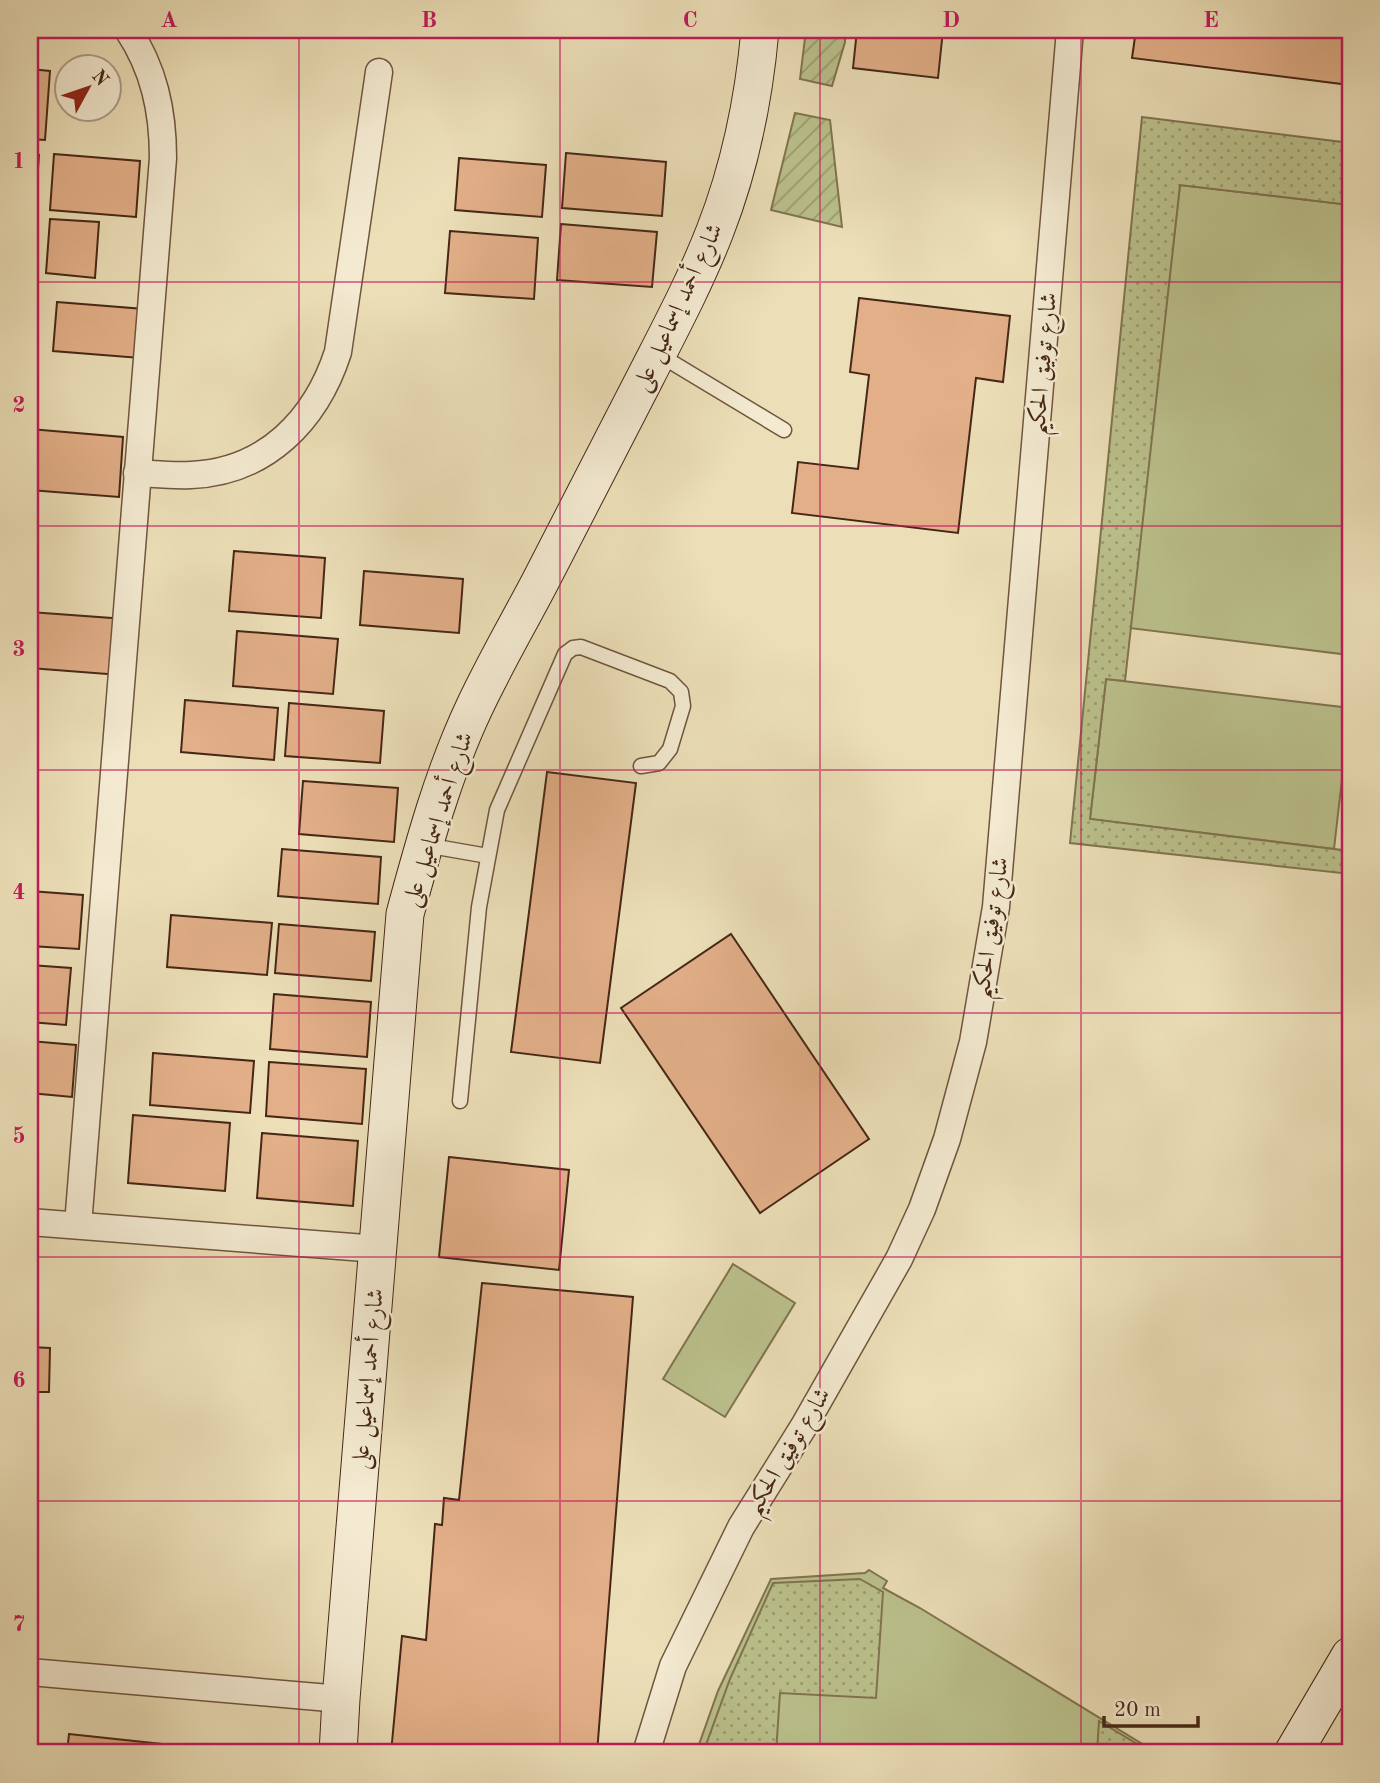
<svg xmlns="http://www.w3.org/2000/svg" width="1380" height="1783" font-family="'Old Standard TT',Amiri,serif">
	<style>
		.grass { fill: #bbc18c; stroke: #807451; stroke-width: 2 }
		.park { fill: url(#park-dots); stroke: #807451; stroke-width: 2 }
		.garden { fill: url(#garden-furrows); stroke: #807451; stroke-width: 2 }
		.building { fill: #e2af88; stroke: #462716; stroke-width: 2 }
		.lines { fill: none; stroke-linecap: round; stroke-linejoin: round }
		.lane-casing { stroke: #70553e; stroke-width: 17 }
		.street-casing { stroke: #70553e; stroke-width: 29 }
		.secondary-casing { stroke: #462716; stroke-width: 39 }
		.lane { stroke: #f3ead1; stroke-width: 14 }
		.street { stroke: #f3ead1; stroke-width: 26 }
		.secondary { stroke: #f3ead1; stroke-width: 37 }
		.grid { fill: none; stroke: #c2185b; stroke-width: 2; stroke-opacity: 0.55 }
		.labels { text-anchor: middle; stroke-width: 5; stroke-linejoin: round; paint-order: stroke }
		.street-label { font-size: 24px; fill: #462716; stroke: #f3ead1 }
		.neatline { fill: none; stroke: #c2185b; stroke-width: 2.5 }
		.grid-label { font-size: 23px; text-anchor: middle; font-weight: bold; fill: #c2185b }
	</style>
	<defs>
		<pattern id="park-dots" width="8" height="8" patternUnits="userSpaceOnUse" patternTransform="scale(1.75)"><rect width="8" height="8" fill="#bbc18c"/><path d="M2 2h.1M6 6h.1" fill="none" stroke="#9a9d71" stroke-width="1.8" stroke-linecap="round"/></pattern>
		<pattern id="garden-furrows" width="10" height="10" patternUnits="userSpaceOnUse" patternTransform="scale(1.75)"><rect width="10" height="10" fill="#bbc18c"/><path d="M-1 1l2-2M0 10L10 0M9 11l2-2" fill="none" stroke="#9a9d71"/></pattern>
	</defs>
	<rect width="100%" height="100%" fill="#ecdfb8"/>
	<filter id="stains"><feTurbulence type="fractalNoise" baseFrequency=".00286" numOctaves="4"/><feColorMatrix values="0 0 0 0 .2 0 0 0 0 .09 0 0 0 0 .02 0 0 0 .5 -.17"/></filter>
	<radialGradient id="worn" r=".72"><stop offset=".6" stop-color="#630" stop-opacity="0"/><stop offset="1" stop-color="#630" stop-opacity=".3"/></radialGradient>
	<g class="grass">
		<path d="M1180,185L1350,205V655L1129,628Z"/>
		<path d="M1106,679L1350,708L1334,849L1090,819Z"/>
		<path d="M733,1264L795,1303L725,1417L663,1379Z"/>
		<path d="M869,1570L887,1581L883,1588L920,1608L1157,1753H696L718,1691L771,1579L865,1573Z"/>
	</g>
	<g class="park">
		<path d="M1142,117L1350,143V205L1180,185L1125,681L1106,679L1090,819L1350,851V874L1070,843Z"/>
		<path d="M860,1579L883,1592L876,1698L780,1693L776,1753H703L730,1679L773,1583Z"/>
		<path d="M1099,1721L1152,1753H1097Z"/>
	</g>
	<g class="garden">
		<path d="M806,30H845V42L832,86L800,79Z"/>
		<path d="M795,113L830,120L842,227L771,210Z"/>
	</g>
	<g class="building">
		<path d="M857,30H943L938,78L853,68Z"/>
		<path d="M1136,30H1350V85L1132,58Z"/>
		<path d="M30,69L50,71L45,140L30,139Z"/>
		<path d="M566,153L666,162L662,216L562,208Z"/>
		<path d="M30,154L39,155L35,210L30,209Z"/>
		<path d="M54,154L140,161L136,217L50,210Z"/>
		<path d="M459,158L546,165L542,217L455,210Z"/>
		<path d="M50,219L99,222L95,278L46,273Z"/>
		<path d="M561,224L657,232L652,287L557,280Z"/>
		<path d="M30,225H35L31,279H30Z"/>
		<path d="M450,231L538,238L534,299L445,293Z"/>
		<path d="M859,298L1010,316L1003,382L976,378L958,533L792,513L798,462L858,469L869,375L850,372Z"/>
		<path d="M57,302L144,309L140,358L53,351Z"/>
		<path d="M30,429L123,437L119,497L30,490Z"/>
		<path d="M234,551L325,558L321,618L229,611Z"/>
		<path d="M364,571L463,579L459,633L360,625Z"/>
		<path d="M30,612L125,619L120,675L30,668Z"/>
		<path d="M237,631L338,639L333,694L233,686Z"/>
		<path d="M185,700L278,708L274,760L181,752Z"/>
		<path d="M289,703L384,711L380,763L285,756Z"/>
		<path d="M547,772L636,783L600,1063L511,1052Z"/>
		<path d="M303,781L398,788L394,842L299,834Z"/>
		<path d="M282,849L381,857L378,904L278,896Z"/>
		<path d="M30,891L83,895L79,949L30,946Z"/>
		<path d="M171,915L272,923L267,975L167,967Z"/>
		<path d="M279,924L375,932L371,981L275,973Z"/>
		<path d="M731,934L869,1139L760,1213L621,1008Z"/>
		<path d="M30,965L71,968L66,1025L30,1022Z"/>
		<path d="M274,994L371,1002L367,1057L270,1049Z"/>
		<path d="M30,1041L76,1045L72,1097L30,1093Z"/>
		<path d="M153,1053L254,1061L250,1113L150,1105Z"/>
		<path d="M269,1062L366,1069L362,1124L266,1116Z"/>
		<path d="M133,1115L230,1123L225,1191L128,1183Z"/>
		<path d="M262,1133L358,1141L353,1206L257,1198Z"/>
		<path d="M449,1157L569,1170L559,1270L439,1257Z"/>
		<path d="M482,1283L633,1297L597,1753H391L402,1636L426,1640L435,1524L442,1525L444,1498L459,1500Z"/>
		<path d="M30,1347L50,1348L49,1392H30Z"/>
		<path d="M30,1514L37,1515L32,1566H30Z"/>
		<path d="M69,1734L171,1745L170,1753H67Z"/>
	</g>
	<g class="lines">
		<g class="lane-casing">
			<g id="lane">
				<path d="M658,354L784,430"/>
				<path d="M425,845L488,856"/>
				<path d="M460,1101L479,907L497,810L565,654L573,648L581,647L670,681L681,692L683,706L670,749L659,763L641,766"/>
			</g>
		</g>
		<g class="street-casing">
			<g id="street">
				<path d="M137,473C155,474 173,476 191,475C266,472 316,420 338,352L379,72"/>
				<path d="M30,1222L378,1249"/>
				<path d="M78,1225L163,158C163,111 154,69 128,30"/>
				<path d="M30,1672L341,1699"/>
				<path d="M646,1753L673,1666L741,1527L804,1426L899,1259L922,1209L947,1139L973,1042L996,907L1070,30"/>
			</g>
		</g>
		<g class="secondary-casing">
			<g id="secondary">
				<path d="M338,1753L341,1699L405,914C424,844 443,774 474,708C494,665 518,624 540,582C576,513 611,443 647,374C671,327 696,280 715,231C740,167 754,98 760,30"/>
				<path d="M1293,1753L1350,1656"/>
			</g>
		</g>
		<use href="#lane" class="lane"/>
		<use href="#street" class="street"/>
		<use href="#secondary" class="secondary"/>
	</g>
	<path class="grid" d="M299,30V1753M560,30V1753M820,30V1753M1081,30V1753M30,282H1350M30,526H1350M30,770H1350M30,1013H1350M30,1257H1350M30,1501H1350"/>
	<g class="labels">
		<g class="street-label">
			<text transform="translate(677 307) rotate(-65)" y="8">شارع أحمد إسماعيل على</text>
			<text transform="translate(1042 364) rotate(-85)" y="8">شارع توفيق الحكيم</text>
			<text transform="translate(437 819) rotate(-72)" y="8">شارع أحمد إسماعيل على</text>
			<text transform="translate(990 928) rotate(-82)" y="8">شارع توفيق الحكيم</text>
			<text transform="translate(367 1379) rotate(-85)" y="8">شارع أحمد إسماعيل على</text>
			<text transform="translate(787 1451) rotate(-59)" y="8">شارع توفيق الحكيم</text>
		</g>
	</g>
	<rect width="1380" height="1783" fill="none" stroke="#ecdfb8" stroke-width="77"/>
	<g transform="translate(88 88) rotate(50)"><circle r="33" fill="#f3ead1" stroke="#ae9c86" stroke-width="2"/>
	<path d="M0-5L12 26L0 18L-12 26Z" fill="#8f2418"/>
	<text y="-10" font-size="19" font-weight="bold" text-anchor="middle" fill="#462716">N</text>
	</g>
	<path d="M1104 1716v10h94v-10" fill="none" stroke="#462716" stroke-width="3.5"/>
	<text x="1114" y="1716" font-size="21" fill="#462716" stroke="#f3ead1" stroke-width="5" paint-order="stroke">20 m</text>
	<rect x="38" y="38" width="1304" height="1706" class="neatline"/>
	<g class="grid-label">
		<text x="169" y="27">A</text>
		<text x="429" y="27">B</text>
		<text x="690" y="27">C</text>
		<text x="951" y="27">D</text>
		<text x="1211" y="27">E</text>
		<text x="19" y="168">1</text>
		<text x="19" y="412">2</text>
		<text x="19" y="656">3</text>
		<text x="19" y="899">4</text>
		<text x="19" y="1143">5</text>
		<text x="19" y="1387">6</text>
		<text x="19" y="1631">7</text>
	</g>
	<rect width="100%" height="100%" filter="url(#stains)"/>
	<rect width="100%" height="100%" fill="url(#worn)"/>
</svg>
